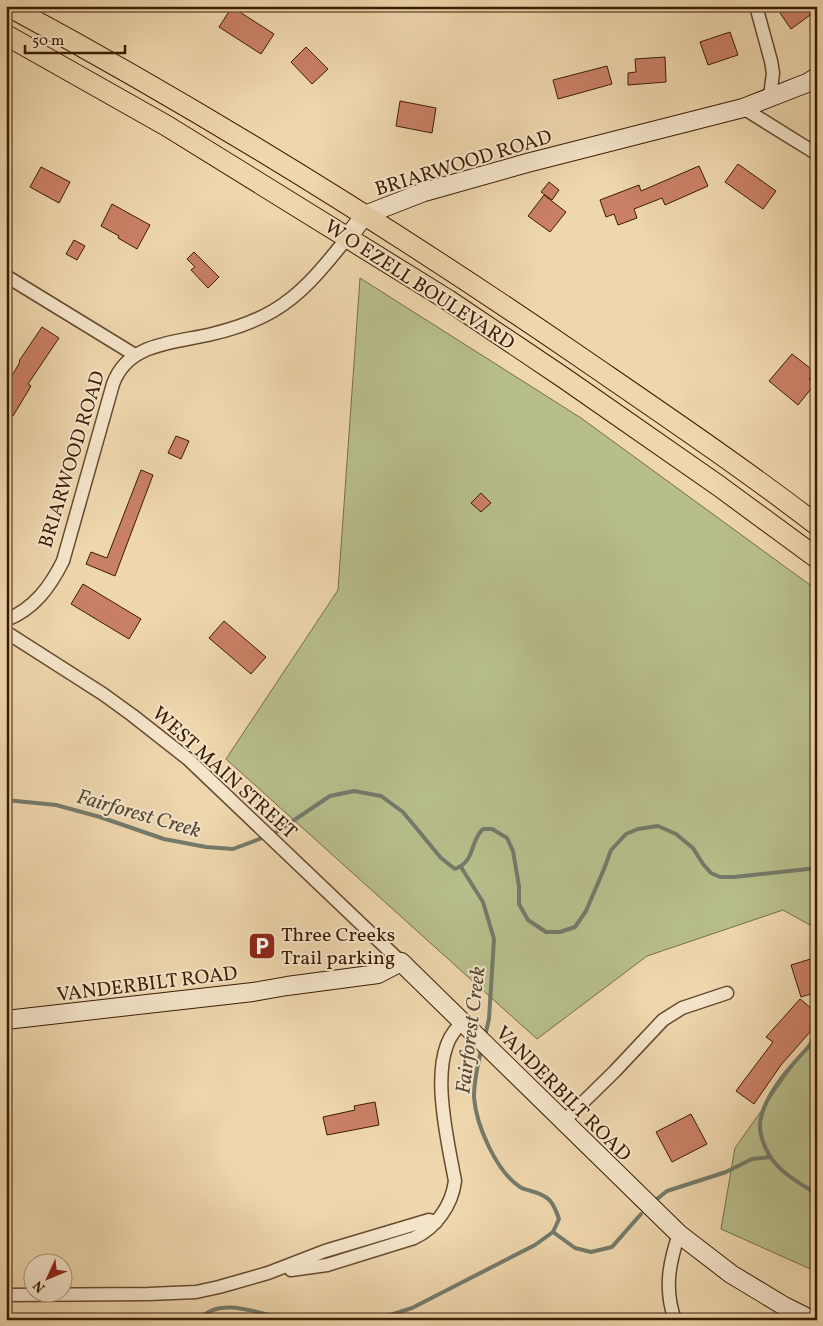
<svg xmlns="http://www.w3.org/2000/svg" width="823" height="1326" font-family="Vollkorn,serif">
	<style>
		.green { fill: #b7be8b; stroke: #786d47 }
		.lines { fill: none; stroke-linecap: round; stroke-linejoin: round }
		.stream { stroke: #747a6a; stroke-width: 4 }
		.building { fill: #ca8066; stroke: #3a1c03 }
		.street-casing { stroke: #674a2e; stroke-width: 15 }
		.secondary-casing { stroke: #3a1c03; stroke-width: 20 }
		.primary-casing { stroke: #3a1c03; stroke-width: 22 }
		.street { stroke: #f4e4ca; stroke-width: 12 }
		.secondary { stroke: #f4e4ca; stroke-width: 18 }
		.primary { stroke: #eed6ad; stroke-width: 20 }
		.labels { text-anchor: middle; stroke-width: 4; stroke-linejoin: round; paint-order: stroke }
		.street-label { font-size: 20px; fill: #3a1c03; stroke: #f4e4ca }
		.poi-label { font-size: 20px; fill: #3a1c03; stroke: #f4e4ca; text-anchor: start }
		.water-label { font-size: 21px; font-style: italic; fill: #574b37; stroke: #f4e4ca }
	</style>
	<rect width="100%" height="100%" fill="#eed6ad"/>
	<filter id="stains"><feTurbulence type="fractalNoise" baseFrequency=".004" numOctaves="4"/><feColorMatrix values="0 0 0 0 .2 0 0 0 0 .09 0 0 0 0 .02 0 0 0 .5 -.17"/></filter>
	<radialGradient id="worn" r=".72"><stop offset=".6" stop-color="#630" stop-opacity="0"/><stop offset="1" stop-color="#630" stop-opacity=".3"/></radialGradient>
	<g class="green">
		<path d="M360,278L581,418L817,590V929L783,910L647,956L537,1039L226,759L338,590Z"/>
		<path d="M817,1032V1272L721,1229L735,1148Z"/>
	</g>
	<g class="lines">
		<g class="stream">
			<path d="M6,800L56,805L100,817L164,839L206,847L233,849L262,838"/>
			<path d="M272,835L330,796L354,791L381,796L403,812L441,858L455,869C476,861 469,842 483,829H492L507,838L513,851L519,886V904L528,920L546,932H560L575,927L586,911L604,869L611,850L626,834L638,829L658,826L676,834L693,848L703,864L711,873L720,877H734L817,868"/>
			<path d="M461,867L483,902L494,939L489,1019L485,1036"/>
			<path d="M817,1038C796,1060 764,1092 760,1123C759,1133 764,1147 770,1156C780,1173 801,1184 817,1194"/>
			<path d="M657,1199L667,1191L726,1172L752,1159L770,1157"/>
			<path d="M553,1232L575,1248L591,1252L612,1247L641,1214"/>
			<path d="M199,1320C220,1294 264,1316 290,1320"/>
			<path d="M375,1320L412,1308L535,1245L553,1232L559,1219C553,1201 549,1196 531,1191C528,1190 523,1189 520,1187C496,1171 476,1125 474,1097C474,1083 478,1061 482,1048"/>
		</g>
	</g>
	<g class="building">
		<path d="M788,6H817V10L791,29L780,13Z"/>
		<path d="M232,7L274,34L261,54L219,27Z"/>
		<path d="M730,32L738,55L708,65L700,42Z"/>
		<path d="M306,47L328,69L312,84L291,62Z"/>
		<path d="M665,57L666,82L628,85V73L636,72L635,59Z"/>
		<path d="M607,66L612,84L558,99L553,80Z"/>
		<path d="M400,101L436,108L432,133L396,126Z"/>
		<path d="M738,164L776,191L763,209L725,182Z"/>
		<path d="M699,166L708,186L665,205L662,198L634,209L637,218L618,225L614,214L606,217L600,200L639,185L641,191Z"/>
		<path d="M41,167L70,182L59,203L30,187Z"/>
		<path d="M549,182L559,190L552,200L541,192Z"/>
		<path d="M544,195L566,212L550,232L528,216Z"/>
		<path d="M112,204L150,225L137,249L118,238L119,236L101,226Z"/>
		<path d="M74,240L85,246L77,260L66,254Z"/>
		<path d="M194,252L219,277L208,288L191,270L195,267L187,259Z"/>
		<path d="M42,327L59,338L28,384L31,386L13,416L6,412V386L20,362L19,361Z"/>
		<path d="M792,354L815,372L809,379L815,384L798,405L769,381Z"/>
		<path d="M176,436L189,441L181,459L168,453Z"/>
		<path d="M141,470L153,475L115,576L86,564L91,552L107,558Z"/>
		<path d="M481,493L491,503L481,512L471,503Z"/>
		<path d="M83,584L141,619L129,639L71,604Z"/>
		<path d="M224,621L266,657L251,674L209,638Z"/>
		<path d="M817,957V992L801,997L791,965Z"/>
		<path d="M800,999L817,1013V1024L781,1065L754,1104L736,1091L773,1042L766,1037Z"/>
		<path d="M375,1102L379,1125L327,1135L323,1117L355,1110L354,1106Z"/>
		<path d="M691,1114L707,1144L672,1162L656,1132Z"/>
	</g>
	<g class="lines">
		<g class="street-casing">
			<g id="street">
				<path d="M756,6L771,61L773,73L770,96"/>
				<path d="M743,108L817,154"/>
				<path d="M6,276L135,355"/>
				<path d="M6,620C34,609 50,587 63,561L113,384C128,342 175,343 212,334C233,329 254,322 273,311C304,293 325,265 348,237"/>
				<path d="M6,632L103,694L132,715L188,759L401,962"/>
				<path d="M563,1122L615,1071L663,1020L682,1008L727,993"/>
				<path d="M291,1270L327,1265L414,1238C436,1228 452,1205 455,1181C448,1141 424,1050 463,1023"/>
				<path d="M6,1295L149,1294L196,1292L219,1287L268,1273L325,1251L429,1220L436,1222"/>
				<path d="M675,1320C664,1290 669,1263 679,1234"/>
			</g>
		</g>
		<g class="secondary-casing">
			<g id="secondary">
				<path d="M348,237L365,215L424,192L527,163L743,108L807,83L817,77"/>
				<path d="M6,1020L253,992L287,986L378,974L401,962L679,1234L731,1274L784,1306L812,1320"/>
			</g>
		</g>
		<g class="primary-casing">
			<g id="primary">
				<path d="M8,6C205,112 396,231 580,357C660,412 740,466 817,525"/>
				<path d="M6,35L167,126L448,300L564,378L719,486L817,558"/>
			</g>
		</g>
		<use href="#street" class="street"/>
		<use href="#secondary" class="secondary"/>
		<use href="#primary" class="primary"/>
	</g>
	<defs>
		<g id="parking-square" transform="scale(1.4375)"><rect x="-9" y="-9" width="18" height="18" rx="4" fill="#8f2418" stroke="#f4e4ca"/><path d="M-3.5-5.5H1a3.5 3.5 0 0 1 0 7H-1V5.5H-3.5ZM-1-3.4V-.6H.8a1.4 1.4 0 0 0 0-2.8Z" fill="#fff"/></g>
	</defs>
	<g fill-rule="evenodd">
		<use href="#parking-square" x="262" y="946"/>
	</g>
	<g class="labels">
		<g class="street-label">
			<text transform="translate(463 162) rotate(-17)" y="7">BRIARWOOD ROAD</text>
			<text transform="translate(420 284) rotate(33)" y="7">W O EZELL BOULEVARD</text>
			<text transform="translate(71 459) rotate(-73)" y="7">BRIARWOOD ROAD</text>
			<text transform="translate(225 772) rotate(42)" y="7">WEST MAIN STREET</text>
			<text transform="translate(147 983) rotate(-7)" y="7">VANDERBILT ROAD</text>
			<text transform="translate(564 1093) rotate(45)" y="7">VANDERBILT ROAD</text>
		</g>
		<g class="poi-label">
			<text x="281" y="941">Three Creeks<tspan x="281" dy="23">Trail parking</tspan></text>
		</g>
		<g class="water-label">
			<text transform="translate(139 813) rotate(16)" y="7">Fairforest Creek</text>
			<text transform="translate(470 1030) rotate(-83)" y="7">Fairforest Creek</text>
		</g>
	</g>
	<rect width="823" height="1326" fill="none" stroke="#eed6ad" stroke-width="25"/>
	<rect x="8" y="8" width="808" height="1311" fill="none" stroke="#3a1c03" stroke-width="2.5"/>
	<rect x="12" y="12" width="798" height="1301" fill="none" stroke="#3a1c03"/>
	<g transform="translate(48 1278) rotate(226)"><circle r="24" fill="#f4e4ca" stroke="#aa947a"/>
	<path d="M0-4L9 19L0 12L-9 19Z" fill="#8f2418"/>
	<text y="-8" font-size="14" font-weight="bold" text-anchor="middle" fill="#3a1c03">N</text>
	</g>
	<path d="M25 45v8h100v-8" fill="none" stroke="#3a1c03" stroke-width="2.5"/>
	<text x="32" y="45" font-size="15" fill="#3a1c03" stroke="#f4e4ca" stroke-width="4" paint-order="stroke">50 m</text>
	<rect width="100%" height="100%" filter="url(#stains)"/>
	<rect width="100%" height="100%" fill="url(#worn)"/>
</svg>
